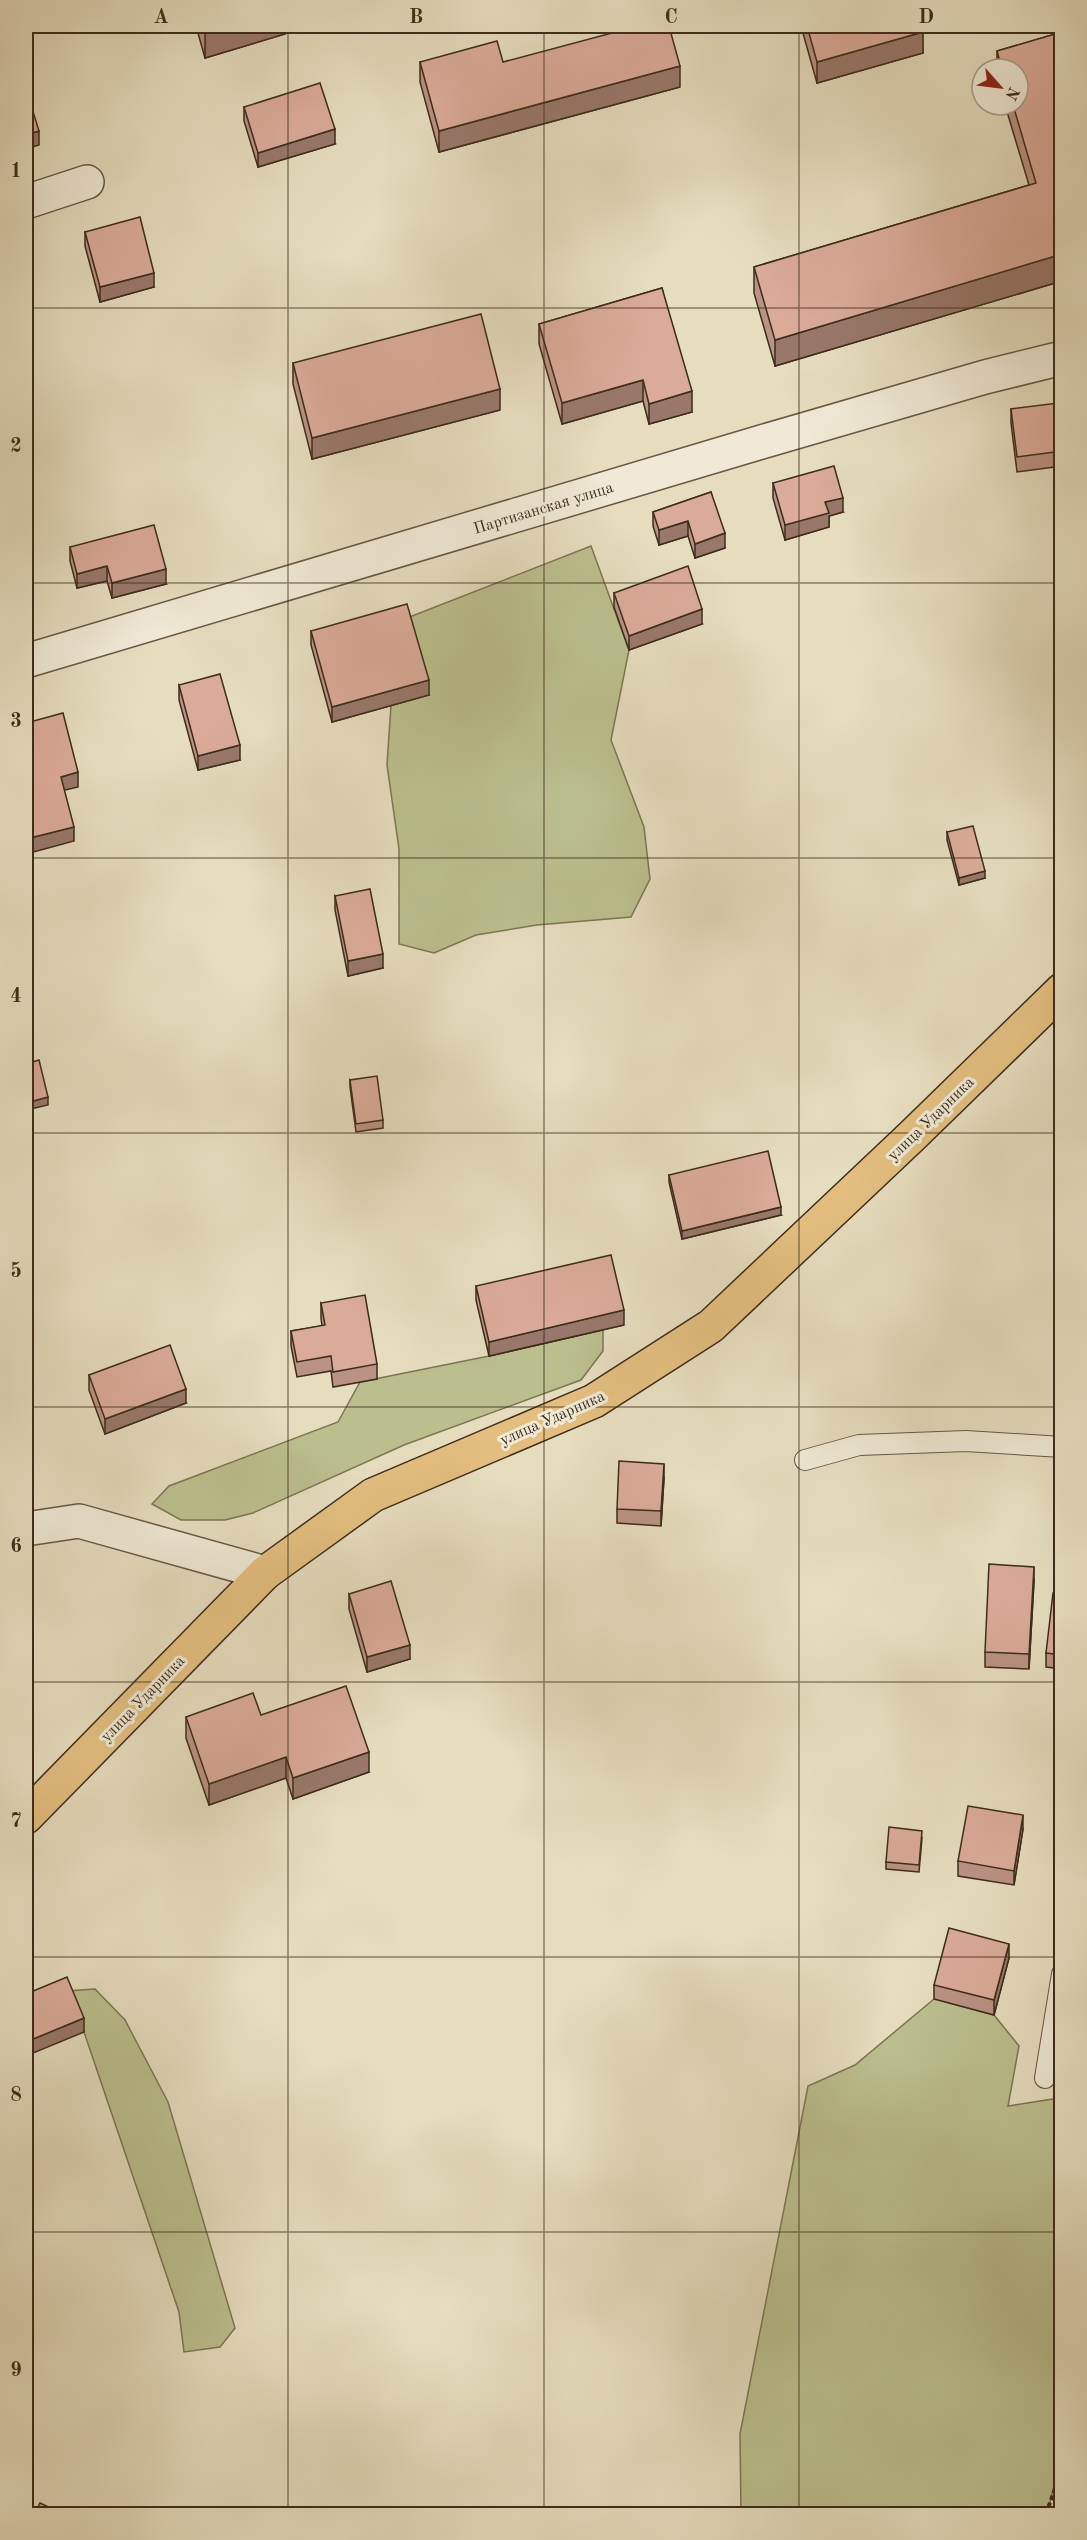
<svg xmlns="http://www.w3.org/2000/svg" width="1087" height="2540" font-family="'Old Standard TT',serif">
	<style>
		.green { fill: #bbbf8e; stroke: #7c7654; stroke-width: 1.5 }
		.lines { fill: none; stroke-linecap: round; stroke-linejoin: round }
		.lane-casing { stroke: #675844; stroke-width: 22 }
		.street-casing { stroke: #675844; stroke-width: 36 }
		.primary-casing { stroke: #3d2c1b; stroke-width: 36 }
		.path { stroke: #3d2c1b; stroke-width: 4; stroke-dasharray: 4.5 3; stroke-linecap: butt }
		.lane { stroke: #efe9d5; stroke-width: 20 }
		.street { stroke: #efe9d5; stroke-width: 33 }
		.primary { stroke: #e3be80; stroke-width: 33 }
		.wall { fill: #bb9384; stroke: #3d2c1b; stroke-width: 1.5 }
		.shaded-wall { fill: #99786b; stroke: #3d2c1b; stroke-width: 1.5 }
		.building { fill: #daab99; stroke: #3d2c1b; stroke-width: 1.5 }
		.grid { fill: none; stroke: #3d2c1b; stroke-width: 1.5; stroke-opacity: 0.55 }
		.labels { text-anchor: middle; stroke-width: 6; stroke-linejoin: round; paint-order: stroke }
		.street-label { font-size: 16px; fill: #3d2c1b; stroke: #efe9d5 }
		.neatline { fill: none; stroke: #3d2c1b; stroke-width: 2 }
		.grid-label { font-size: 20px; text-anchor: middle; font-weight: bold; fill: #3d2c1b }
	</style>
	<rect width="100%" height="100%" fill="#e6ddbf"/>
	<filter id="stains"><feTurbulence type="fractalNoise" baseFrequency=".00333" numOctaves="4"/><feColorMatrix values="0 0 0 0 .2 0 0 0 0 .09 0 0 0 0 .02 0 0 0 .5 -.17"/></filter>
	<radialGradient id="worn" r=".72"><stop offset=".6" stop-color="#630" stop-opacity="0"/><stop offset="1" stop-color="#630" stop-opacity=".3"/></radialGradient>
	<g class="green">
		<path d="M591,546L629,650L611,740L644,827L650,879L631,917L537,925L476,935L434,953L399,944V849L387,765L391,705L429,694L407,618Z"/>
		<path d="M603,1330V1351L581,1380L404,1445L253,1513L225,1520H181L152,1504L169,1486L338,1422L360,1382L489,1356Z"/>
		<path d="M95,1989L125,2020L168,2102L235,2328L220,2347L184,2352L179,2312L84,2032L67,1991Z"/>
		<path d="M934,1999L994,2015L1019,2046L1008,2106L1059,2098L1061,2086L1062,2451L1049,2507L1050,2514H741L740,2434L808,2086L855,2065Z"/>
	</g>
	<g class="lines">
		<g class="lane-casing">
			<g id="lane">
				<path d="M805,1460L859,1445L966,1441L1062,1447"/>
				<path d="M1045,2078L1062,1974"/>
			</g>
		</g>
		<g class="street-casing">
			<g id="street">
				<path d="M26,202L87,182"/>
				<path d="M26,661L758,443L985,377L1062,358"/>
				<path d="M26,1529L79,1521L265,1573"/>
			</g>
		</g>
		<g class="primary-casing">
			<path id="primary" d="M26,1817L265,1573L373,1495L594,1401L711,1326L912,1136L1062,990"/>
		</g>
		<path class="path" d="M1046,2514L1062,2469"/>
		<use href="#lane" class="lane"/>
		<use href="#street" class="street"/>
		<use href="#primary" class="primary"/>
	</g>
	<g class="wall">
		<path d="M196,26H285V34L205,58Z"/>
		<path d="M801,26H922L923,53L817,83Z"/>
		<path d="M1062,32V281L775,366L754,293V267L1029,185L1005,105H1018V69H997V51Z"/>
		<path d="M420,62H503L680,87L439,152L420,82Z"/>
		<path d="M244,107L335,144L258,167L244,121Z"/>
		<path d="M85,232L154,287L100,302L85,246Z"/>
		<path d="M662,288L692,412L649,424L643,401L562,424L539,344V324Z"/>
		<path d="M293,363L500,410L312,459L293,384Z"/>
		<path d="M1011,409L1062,434V466L1017,472L1011,423Z"/>
		<path d="M773,483L843,512L829,516V527L785,540L773,498Z"/>
		<path d="M711,492L725,548L695,558L688,536L659,545L653,526V512Z"/>
		<path d="M1062,513V565L1057,528V514Z"/>
		<path d="M70,547L166,584L112,598L107,581L77,588L70,561Z"/>
		<path d="M614,593L702,624L629,650L614,607Z"/>
		<path d="M311,631L429,695L332,722L311,645Z"/>
		<path d="M179,685L240,760L198,770L179,700Z"/>
		<path d="M947,832L985,878L959,885L947,840Z"/>
		<path d="M335,896L383,968L348,976L335,910Z"/>
		<path d="M350,1080L383,1120V1128L356,1132L350,1087Z"/>
		<path d="M669,1175L781,1215L682,1239L669,1182Z"/>
		<path d="M476,1286L624,1325L489,1356L476,1300Z"/>
		<path d="M321,1303L377,1364V1379L333,1387L331,1371L297,1377L291,1346V1331L322,1326L321,1318Z"/>
		<path d="M89,1375L186,1403L105,1434L89,1390Z"/>
		<path d="M664,1478L661,1526L617,1523V1509Z"/>
		<path d="M1034,1581L1029,1669L985,1667V1652Z"/>
		<path d="M349,1594L410,1659L367,1672L349,1609Z"/>
		<path d="M1062,1594V1669L1046,1667V1653Z"/>
		<path d="M261,1715L369,1772L293,1799L286,1778L209,1805L186,1738V1717Z"/>
		<path d="M1023,1829L1014,1885L958,1876V1861Z"/>
		<path d="M922,1838L919,1872L886,1869V1862Z"/>
		<path d="M1009,1958L994,2015L934,1999V1985Z"/>
	</g>
	<g class="shaded-wall">
		<path d="M227,26H285V34L205,58V32Z"/>
		<path d="M923,32V53L817,83V62Z"/>
		<path d="M680,66V87L439,152V131Z"/>
		<path d="M335,129V144L258,167V153Z"/>
		<path d="M39,131V145L26,149V135Z"/>
		<path d="M1062,254V281L775,366V340Z"/>
		<path d="M154,273V287L100,302V287Z"/>
		<path d="M643,380V401L562,424V403Z"/>
		<path d="M500,389V410L312,459V438Z"/>
		<path d="M692,391V412L649,424V404Z"/>
		<path d="M843,498V512L829,516V527L785,540V525L825,502Z"/>
		<path d="M688,521V536L659,545V530Z"/>
		<path d="M725,533V548L695,558V544Z"/>
		<path d="M107,566V581L77,588V574Z"/>
		<path d="M166,569V584L112,598V583Z"/>
		<path d="M702,609V624L629,650V636Z"/>
		<path d="M429,680V695L332,722V707Z"/>
		<path d="M240,745V760L198,770V756Z"/>
		<path d="M78,772V787L61,791V777Z"/>
		<path d="M74,827V841L26,854V839Z"/>
		<path d="M985,871V878L959,885V878Z"/>
		<path d="M383,954V968L348,976V961Z"/>
		<path d="M48,1097V1105L26,1110V1103Z"/>
		<path d="M781,1207V1215L682,1239V1231Z"/>
		<path d="M624,1310V1325L489,1356V1342Z"/>
		<path d="M186,1389V1403L105,1434V1419Z"/>
		<path d="M664,1464V1478L661,1526V1511Z"/>
		<path d="M1034,1567V1581L1029,1669V1654Z"/>
		<path d="M410,1645V1659L367,1672V1657Z"/>
		<path d="M369,1752V1772L293,1799V1778Z"/>
		<path d="M286,1757V1778L209,1805V1784Z"/>
		<path d="M1023,1815V1829L1014,1885V1871Z"/>
		<path d="M1009,1944V1958L994,2015V2000Z"/>
		<path d="M84,2018V2032L26,2056V2042Z"/>
	</g>
	<g class="building">
		<path d="M203,26H227L205,32Z"/>
		<path d="M638,26H669L680,66L439,131L420,62L497,41L503,62Z"/>
		<path d="M807,26H922L923,32L817,62Z"/>
		<path d="M1062,32V254L775,340L754,267L1036,183L1013,105H1018V69H1002L997,51Z"/>
		<path d="M320,83L335,129L258,153L244,107Z"/>
		<path d="M26,89L39,131L26,135Z"/>
		<path d="M140,217L154,273L100,287L85,232Z"/>
		<path d="M662,288L692,391L649,404L643,380L562,403L539,324Z"/>
		<path d="M481,314L500,389L312,438L293,363Z"/>
		<path d="M1058,403L1062,434V451L1017,457L1011,409Z"/>
		<path d="M834,466L843,498L825,502L829,513L785,525L773,483Z"/>
		<path d="M711,492L725,533L695,544L688,521L659,530L653,512Z"/>
		<path d="M1062,513V551L1057,514Z"/>
		<path d="M154,525L166,569L112,583L107,566L77,574L70,547Z"/>
		<path d="M688,566L702,609L629,636L614,593Z"/>
		<path d="M407,604L429,680L332,707L311,631Z"/>
		<path d="M220,674L240,745L198,756L179,685Z"/>
		<path d="M63,713L78,772L61,777L74,827L26,839V723Z"/>
		<path d="M973,826L985,871L959,878L947,832Z"/>
		<path d="M370,889L383,954L348,961L335,896Z"/>
		<path d="M39,1060L48,1097L26,1103V1064Z"/>
		<path d="M377,1076L383,1120L356,1124L350,1080Z"/>
		<path d="M768,1151L781,1207L682,1231L669,1175Z"/>
		<path d="M611,1255L624,1310L489,1342L476,1286Z"/>
		<path d="M365,1295L377,1364L333,1372L331,1356L297,1362L291,1331L325,1325L321,1303Z"/>
		<path d="M170,1345L186,1389L105,1419L89,1375Z"/>
		<path d="M619,1461L664,1464L661,1511L617,1509Z"/>
		<path d="M989,1564L1034,1567L1029,1654L985,1652Z"/>
		<path d="M391,1581L410,1645L367,1657L349,1594Z"/>
		<path d="M1053,1593L1062,1594V1655L1046,1653Z"/>
		<path d="M346,1686L369,1752L293,1778L286,1757L209,1784L186,1717L253,1693L261,1715Z"/>
		<path d="M968,1806L1023,1815L1014,1871L958,1861Z"/>
		<path d="M889,1827L922,1831L919,1865L886,1862Z"/>
		<path d="M949,1928L1009,1944L994,2000L934,1985Z"/>
		<path d="M67,1977L84,2018L26,2042V1994Z"/>
		<path d="M40,2503L63,2514H34Z"/>
	</g>
	<path class="grid" d="M288,26V2514M544,26V2514M799,26V2514M26,308H1062M26,583H1062M26,858H1062M26,1133H1062M26,1407H1062M26,1682H1062M26,1957H1062M26,2232H1062"/>
	<g class="labels">
		<g class="street-label">
			<text transform="translate(543 507) rotate(-17)" y="6">Партизанская улица</text>
			<text transform="translate(930 1118) rotate(-44)" y="6">улица Ударника</text>
			<text transform="translate(552 1417) rotate(-24)" y="6">улица Ударника</text>
			<text transform="translate(142 1698) rotate(-46)" y="6">улица Ударника</text>
		</g>
	</g>
	<rect width="1087" height="2540" fill="none" stroke="#e6ddbf" stroke-width="66"/>
	<g transform="translate(1000 87) rotate(118)"><circle r="28" fill="#efe9d5" stroke="#a89d8b" stroke-width="1.5"/>
	<path d="M0-4.5L10 22L0 15L-10 22Z" fill="#8f2418"/>
	<text y="-9" font-size="16" font-weight="bold" text-anchor="middle" fill="#3d2c1b">N</text>
	</g>
	<rect x="33" y="33" width="1021" height="2474" class="neatline"/>
	<g class="grid-label">
		<text x="161" y="23">A</text>
		<text x="416" y="23">B</text>
		<text x="671" y="23">C</text>
		<text x="926" y="23">D</text>
		<text x="16" y="177">1</text>
		<text x="16" y="452">2</text>
		<text x="16" y="727">3</text>
		<text x="16" y="1002">4</text>
		<text x="16" y="1277">5</text>
		<text x="16" y="1552">6</text>
		<text x="16" y="1827">7</text>
		<text x="16" y="2101">8</text>
		<text x="16" y="2376">9</text>
	</g>
	<rect width="100%" height="100%" filter="url(#stains)"/>
	<rect width="100%" height="100%" fill="url(#worn)"/>
</svg>
